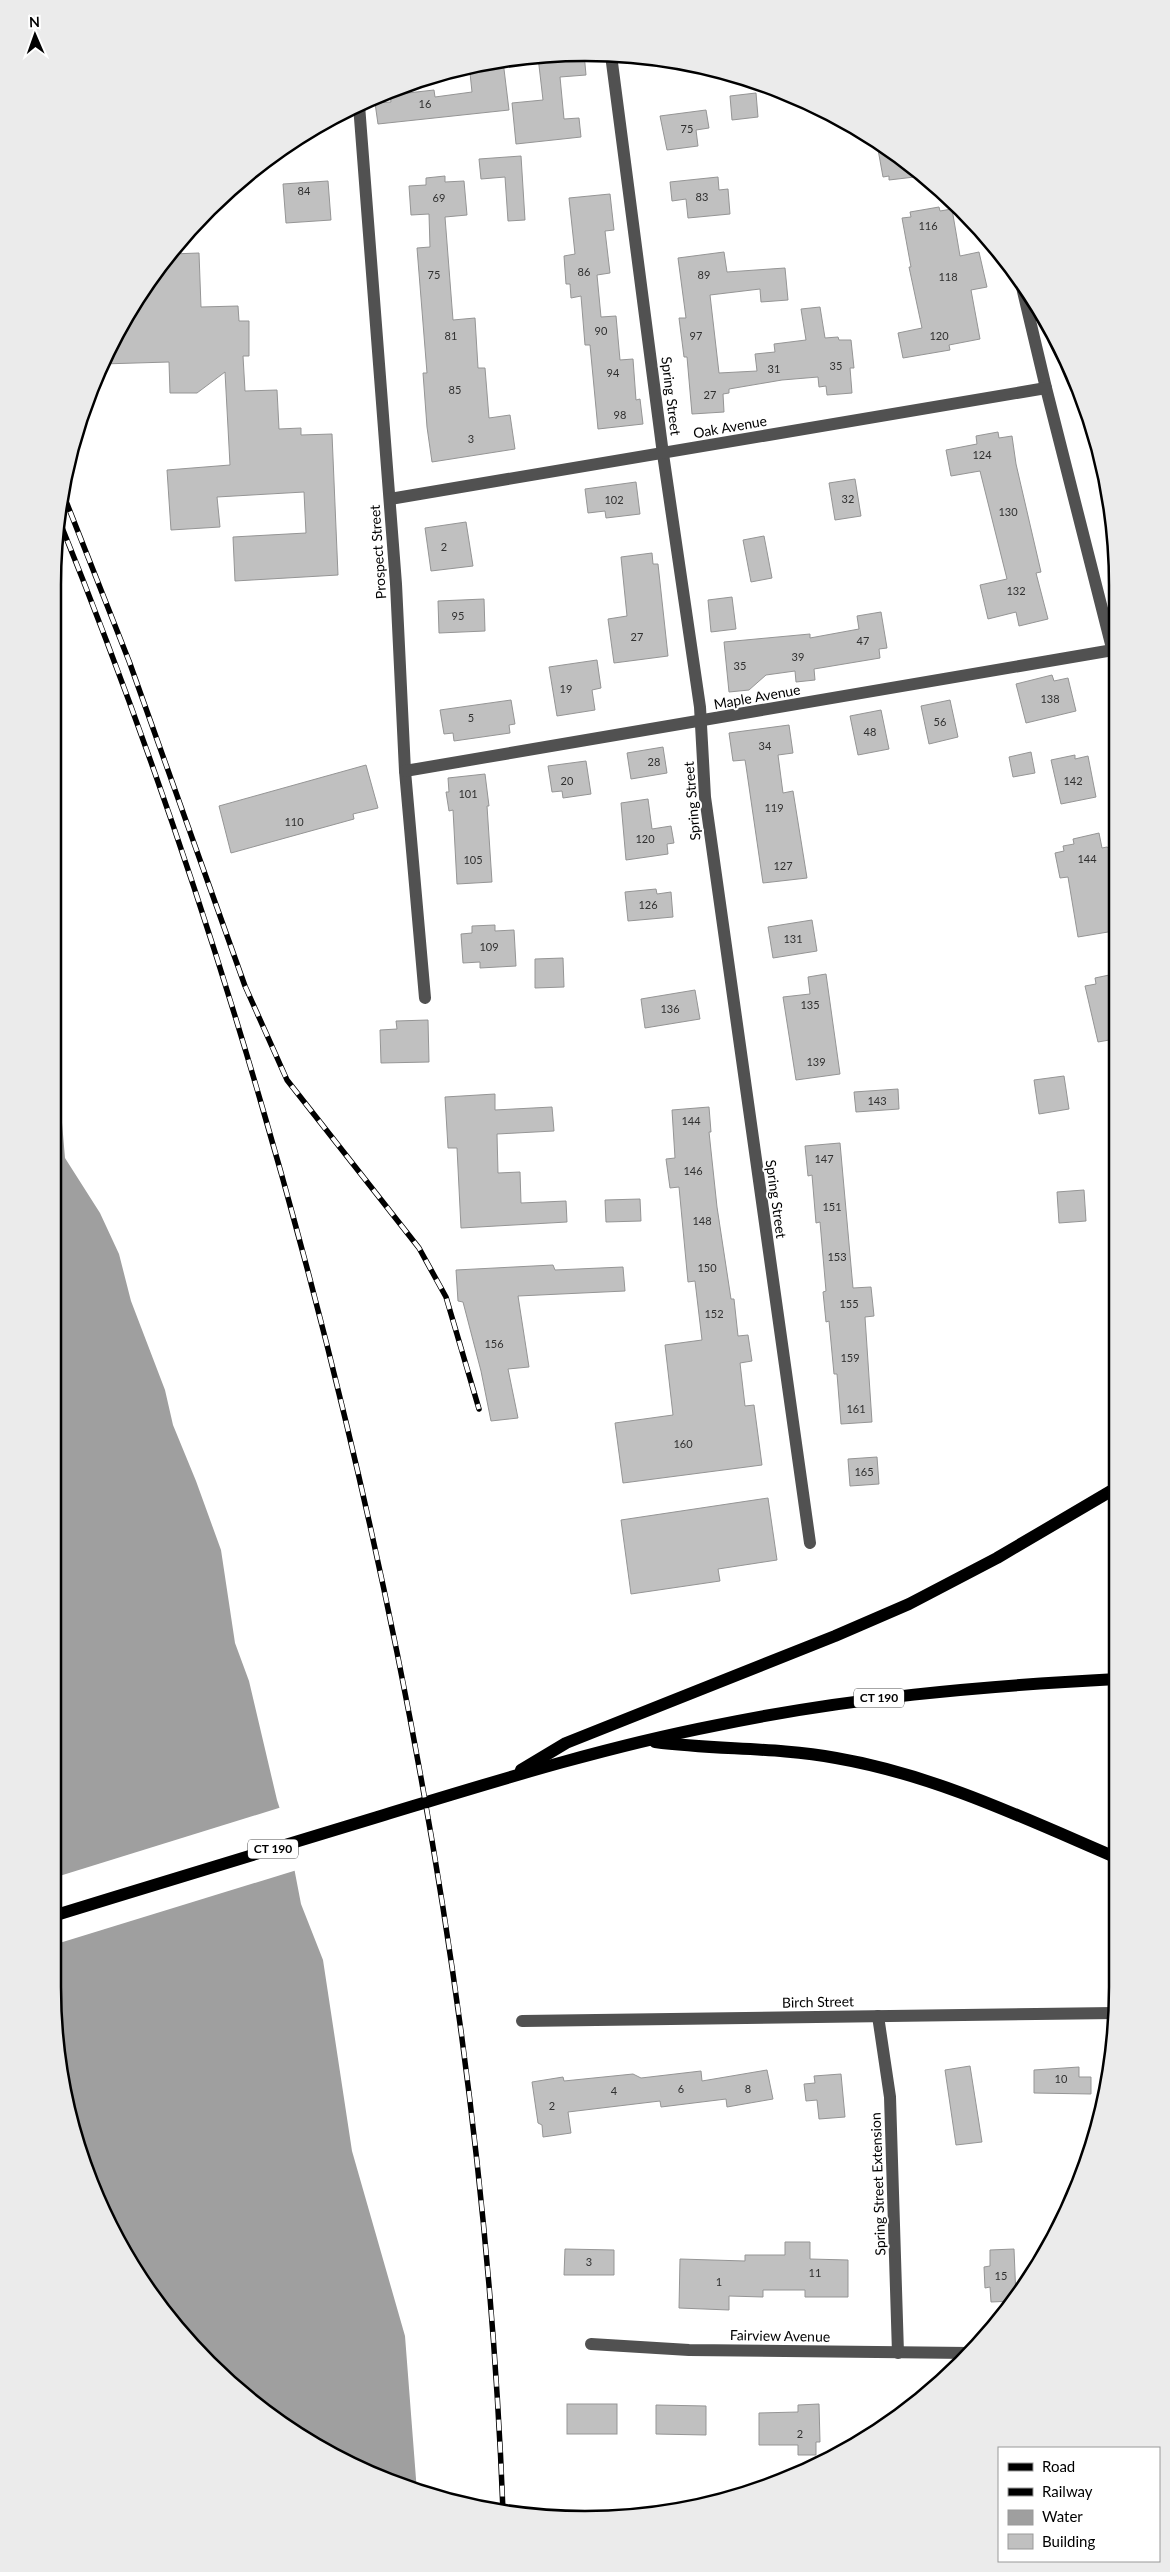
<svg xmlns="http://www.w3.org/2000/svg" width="1170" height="2572" font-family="Lato,sans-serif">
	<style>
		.water { fill: #9f9f9f }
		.pier { fill: #fff }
		.building { fill: #c0c0c0; stroke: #959595 }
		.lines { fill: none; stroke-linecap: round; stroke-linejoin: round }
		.minor { stroke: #515151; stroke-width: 12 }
		.major { stroke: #000; stroke-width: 12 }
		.rail-casing { stroke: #000; stroke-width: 5.5 }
		.rail { stroke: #fff; stroke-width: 4; stroke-dasharray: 11; stroke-linecap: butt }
		.labels { text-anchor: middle; stroke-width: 4; stroke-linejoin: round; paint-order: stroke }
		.number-label { font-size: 11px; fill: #303030 }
		.shield { fill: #fff; stroke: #4c4c4c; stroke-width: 1 }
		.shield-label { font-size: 12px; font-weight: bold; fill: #000 }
		.street-label { font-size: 14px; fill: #000; stroke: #fff }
		.rim { fill: none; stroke: #000; stroke-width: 2.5 }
	</style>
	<rect width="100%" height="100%" fill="#fff"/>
	<path class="water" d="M53,1083L60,1099L65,1158L100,1213L119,1254L131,1301L165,1390L173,1425L196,1481L221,1550L235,1643L249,1681L277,1800L287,1831L301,1904L323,1960L352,2151L405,2336L417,2492L319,2448L234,2388L184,2338L124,2253L81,2158L63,2091L53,1987Z"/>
	<path class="pier" d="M282,1807L290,1830L297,1870L53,1945V1878Z"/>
	<g class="building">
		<path d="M584,53L586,75L560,77L564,119L579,118L581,137L516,144L512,103L543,100L538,57Z"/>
		<path d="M503,61L509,110L378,124L375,103L391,102L390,95L434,90L435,97L472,92L470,73L478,72L477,64Z"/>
		<path d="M756,93L758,117L732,120L730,96Z"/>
		<path d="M706,110L709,128L696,130L698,146L667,150L660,116Z"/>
		<path d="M877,144L909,162L923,176L889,180V176L883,177Z"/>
		<path d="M521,156L525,220L508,221L505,177L481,179L479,159Z"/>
		<path d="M445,176V182L464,181L467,215L445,217L453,320L475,318L478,368H485L489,418L510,415L515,449L432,462L427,427L423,373H427L417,248L430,247L429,214L411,215L409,186L426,185V178Z"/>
		<path d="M718,177L719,190L728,189L730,214L688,218L686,199L672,201L670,182Z"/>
		<path d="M328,181L331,220L286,223L283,184Z"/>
		<path d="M610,194L614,230L605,231L610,273L597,275L601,317L616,316L620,360L633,359L636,400L640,399L643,424L598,429L590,345H585L581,296L571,298L570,284H566L564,256L575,254L569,198Z"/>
		<path d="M939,207L940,211L952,209L960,256L979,252L987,287L971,290L980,339L949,345L950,350L903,358L898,333L922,328L909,267H911L902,218L911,217L910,212Z"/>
		<path d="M724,252L727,272L785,268L788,300L761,302L760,289L710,295L719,373L757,371L755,354L775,352L774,344L806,340L801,309L820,307L825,338L838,337L839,340H851L854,368H850L852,393L827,395L826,386L819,387L818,377L782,380L729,389V393L723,394L724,412L692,414L687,357H684L679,318H686L678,258Z"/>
		<path d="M199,253L201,307L238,306L239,321H249V356H243L245,391L277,390L279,429L301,428V435L332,434L338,575L235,581L233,537L306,533L304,492L217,497L220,527L171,530L167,470L230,465L225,372L197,393H170L169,362L102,364L142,289L172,254Z"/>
		<path d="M998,432L999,438L1012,436L1016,464L1041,572L1036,573L1048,619L1019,626L1016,612L988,619L980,585L1007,579L980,471L951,476L946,450L977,444L976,436Z"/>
		<path d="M855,479L861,516L835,520L829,483Z"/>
		<path d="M636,482L640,514L606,518L605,511L588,513L585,489Z"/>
		<path d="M466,522L473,566L431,571L425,528Z"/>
		<path d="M764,536L772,578L751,582L743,540Z"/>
		<path d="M652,553L653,564H658L668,656L614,663L608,619L627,616L621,557Z"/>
		<path d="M732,597L736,629L711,632L708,600Z"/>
		<path d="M484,599L485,631L439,633L438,601Z"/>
		<path d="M881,612L887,648L879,649L880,658L814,669L815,680L796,682L795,671L766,675L749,690L729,692L724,642L810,634V638L859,629L857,616Z"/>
		<path d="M597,660L601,688L592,690L595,710L557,716L549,667Z"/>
		<path d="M1052,675L1054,681L1068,678L1076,711L1026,723L1016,684Z"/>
		<path d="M511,700L515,724L509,725L510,733L454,741L453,733L444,734L440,710Z"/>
		<path d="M950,700L958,737L929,744L921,706Z"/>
		<path d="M881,710L889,749L858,755L850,716Z"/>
		<path d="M789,725L793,753L778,755L783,793L793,791L807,878L763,883L746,766L745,760L733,761L729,733Z"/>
		<path d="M663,747L667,773L631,779L627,753Z"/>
		<path d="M1031,752L1035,773L1013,777L1009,757Z"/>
		<path d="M1075,755V759L1088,756L1096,797L1061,804L1051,760Z"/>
		<path d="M586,761L591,794L563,798L562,791L552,792L548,766Z"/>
		<path d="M366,765L378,808L353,814L354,819L231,853L219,806Z"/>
		<path d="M485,774L489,806H487L492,882L457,884L453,810L449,811L446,792H449L448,778Z"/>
		<path d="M648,799L652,829L671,826L674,843L667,844L668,854L626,860L621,803Z"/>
		<path d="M1099,833L1102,848L1107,847L1114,851V931L1078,937L1068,877L1060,878L1055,853L1064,851L1063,846L1074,844L1073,839Z"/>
		<path d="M656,889L657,894L671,892L673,917L628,921L625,892Z"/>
		<path d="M812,920L817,951L773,958L768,927Z"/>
		<path d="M495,925V931L514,930L516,966L480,968V962L463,963L461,934L472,933V926Z"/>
		<path d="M563,958L564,987L535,988V959Z"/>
		<path d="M826,974L840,1074L796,1080L783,997L810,994L808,977Z"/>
		<path d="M1114,974L1115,1039L1098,1042L1085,986L1096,984L1095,978Z"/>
		<path d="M695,990L700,1019L645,1028L641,999Z"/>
		<path d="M428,1020L429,1062L381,1063L380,1030L397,1029L396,1021Z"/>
		<path d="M1064,1076L1069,1109L1039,1114L1034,1080Z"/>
		<path d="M898,1089L899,1109L856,1112L854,1092Z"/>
		<path d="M495,1094V1110L552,1107L554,1131L497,1134L498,1173L520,1172L521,1203L566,1201L567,1222L461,1228L457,1148H448L445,1097Z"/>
		<path d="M709,1107L711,1132H709L717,1207L731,1299H734L738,1336L748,1335L752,1361L740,1363L745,1406L754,1405L762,1465L623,1483L615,1423L673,1415L665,1345L702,1340L695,1281L688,1282L679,1187L670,1188L666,1159L675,1158L672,1110Z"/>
		<path d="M840,1143L853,1288L871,1287L874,1316L865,1317L872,1422L841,1424L837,1374H834L829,1321L826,1322L823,1292L826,1291L820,1222L816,1223L812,1175L808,1176L805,1146Z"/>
		<path d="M1084,1190L1086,1221L1059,1223L1057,1192Z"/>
		<path d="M640,1199L641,1221L606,1222L605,1200Z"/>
		<path d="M553,1265L555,1270L623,1267L625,1291L518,1296L529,1367L508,1369L518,1418L491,1421L481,1371L463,1302L458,1301L456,1270Z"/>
		<path d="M877,1457L879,1484L850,1486L848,1459Z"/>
		<path d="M768,1498L777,1560L718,1569L720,1581L631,1594L621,1520Z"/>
		<path d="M970,2066L982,2142L956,2145L945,2070Z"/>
		<path d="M1079,2067V2077H1091V2094L1034,2093V2070Z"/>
		<path d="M767,2070L773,2099L727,2107L726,2099L661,2107L660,2101L568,2112L571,2133L543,2137L542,2125L538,2123L532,2082L563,2077L564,2081L633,2074L641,2078L701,2071L702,2081Z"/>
		<path d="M841,2074L845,2117L819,2119L817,2100L806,2101L804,2084L815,2083L814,2076Z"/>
		<path d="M785,2242H810V2259L848,2260V2297H805V2290H763V2297L729,2296V2310L679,2308L680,2259L745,2261V2255H785Z"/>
		<path d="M565,2249L614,2250V2275H564Z"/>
		<path d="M1014,2249L1016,2298L1014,2301L991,2302L990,2287L985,2288L984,2267L990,2266V2250Z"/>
		<rect x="567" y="2404" width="50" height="30"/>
		<path d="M819,2404L820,2442H816V2455H798V2445H759V2413L798,2412V2405Z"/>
		<path d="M656,2405L706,2406V2435L656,2434Z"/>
	</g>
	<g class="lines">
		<g class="minor">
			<path d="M611,55L663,454L700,707L705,797L810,1543"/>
			<path d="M359,105L396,584L405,771L425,998"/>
			<path d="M1022,287L1046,388L1113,652"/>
			<path d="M390,499L1046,388"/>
			<path d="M405,771L1113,650"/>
			<path d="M878,2016L890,2097L898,2353"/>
			<path d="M522,2021L1115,2013"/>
			<path d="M591,2344L689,2350L969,2353"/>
		</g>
		<g class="major">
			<path d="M655,1742C715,1750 776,1747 836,1758C935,1775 1026,1819 1117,1858"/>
			<path d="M521,1770L566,1743L835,1636L909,1604L997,1558L1116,1488"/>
			<path d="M53,1916C163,1882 273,1849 384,1815C493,1782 601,1748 713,1726C846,1698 981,1686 1117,1679"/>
		</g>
		<g class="rail-casing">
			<g id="rail">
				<path d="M62,491L129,661L245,986L287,1080L419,1248L446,1297L479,1409"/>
				<path d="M59,520C178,813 272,1115 346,1422C432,1780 489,2144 503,2511"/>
			</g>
		</g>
		<use href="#rail" class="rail"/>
	</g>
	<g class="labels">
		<g class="number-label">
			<text x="425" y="108">16</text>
			<text x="687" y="133">75</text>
			<text x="304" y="195">84</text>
			<text x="702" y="201">83</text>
			<text x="439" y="202">69</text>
			<text x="928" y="230">116</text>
			<text x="584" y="276">86</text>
			<text x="434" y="279">75</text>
			<text x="704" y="279">89</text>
			<text x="948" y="281">118</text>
			<text x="601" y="335">90</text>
			<text x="451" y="340">81</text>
			<text x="696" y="340">97</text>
			<text x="939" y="340">120</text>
			<text x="836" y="370">35</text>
			<text x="774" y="373">31</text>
			<text x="613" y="377">94</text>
			<text x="455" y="394">85</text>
			<text x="710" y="399">27</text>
			<text x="620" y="419">98</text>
			<text x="471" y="443">3</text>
			<text x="982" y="459">124</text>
			<text x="848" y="503">32</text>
			<text x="614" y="504">102</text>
			<text x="1008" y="516">130</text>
			<text x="444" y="551">2</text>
			<text x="1016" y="595">132</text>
			<text x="458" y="620">95</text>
			<text x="637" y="641">27</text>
			<text x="863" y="645">47</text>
			<text x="798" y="661">39</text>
			<text x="740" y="670">35</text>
			<text x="566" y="693">19</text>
			<text x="1050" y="703">138</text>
			<text x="471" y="722">5</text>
			<text x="940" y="726">56</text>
			<text x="870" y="736">48</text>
			<text x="765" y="750">34</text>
			<text x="654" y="766">28</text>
			<text x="567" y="785">20</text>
			<text x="1073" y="785">142</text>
			<text x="468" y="798">101</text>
			<text x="774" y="812">119</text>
			<text x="294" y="826">110</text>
			<text x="645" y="843">120</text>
			<text x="1087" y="863">144</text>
			<text x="473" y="864">105</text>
			<text x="783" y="870">127</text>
			<text x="648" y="909">126</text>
			<text x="793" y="943">131</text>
			<text x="489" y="951">109</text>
			<text x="810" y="1009">135</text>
			<text x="670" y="1013">136</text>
			<text x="816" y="1066">139</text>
			<text x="877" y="1105">143</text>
			<text x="691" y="1125">144</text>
			<text x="824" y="1163">147</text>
			<text x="693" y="1175">146</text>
			<text x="832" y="1211">151</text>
			<text x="702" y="1225">148</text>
			<text x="837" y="1261">153</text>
			<text x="707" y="1272">150</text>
			<text x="849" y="1308">155</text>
			<text x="714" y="1318">152</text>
			<text x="494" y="1348">156</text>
			<text x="850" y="1362">159</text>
			<text x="856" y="1413">161</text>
			<text x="683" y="1448">160</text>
			<text x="864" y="1476">165</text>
			<text x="1061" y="2083">10</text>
			<text x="681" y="2093">6</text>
			<text x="748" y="2093">8</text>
			<text x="614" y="2095">4</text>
			<text x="552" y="2110">2</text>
			<text x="589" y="2266">3</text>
			<text x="815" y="2277">11</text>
			<text x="1001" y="2280">15</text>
			<text x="719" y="2286">1</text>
			<text x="800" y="2438">2</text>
		</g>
		<g class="shield">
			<rect x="854" y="1688.5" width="50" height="19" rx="4"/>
			<rect x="248" y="1839.5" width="50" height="19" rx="4"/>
		</g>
		<g class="shield-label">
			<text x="879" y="1702">CT 190</text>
			<text x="273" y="1853">CT 190</text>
		</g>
		<g class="street-label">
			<text transform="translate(671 396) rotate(83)" y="5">Spring Street</text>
			<text transform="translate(730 427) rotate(-10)" y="5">Oak Avenue</text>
			<text transform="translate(378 552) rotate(-94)" y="5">Prospect Street</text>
			<text transform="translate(757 697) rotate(-10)" y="5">Maple Avenue</text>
			<text transform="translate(692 801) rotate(-95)" y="5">Spring Street</text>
			<text transform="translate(776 1199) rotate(82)" y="5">Spring Street</text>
			<text transform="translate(818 2002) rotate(-1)" y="5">Birch Street</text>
			<text transform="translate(878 2184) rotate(-92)" y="5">Spring Street Extension</text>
			<text transform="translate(780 2336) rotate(1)" y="5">Fairview Avenue</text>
		</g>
	</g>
	<path d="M0 0H1170V2572H0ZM585 61H585A524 524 0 0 1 1109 585V1987A524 524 0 0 1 585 2511H585A524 524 0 0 1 61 1987V585A524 524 0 0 1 585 61Z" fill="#ebebeb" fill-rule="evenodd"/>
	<path class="rim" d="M585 61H585A524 524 0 0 1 1109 585V1987A524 524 0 0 1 585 2511H585A524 524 0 0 1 61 1987V585A524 524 0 0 1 585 61Z"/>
	<rect x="998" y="2447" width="162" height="115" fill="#ffffff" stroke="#999999"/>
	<rect x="1008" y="2463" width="25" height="8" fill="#000000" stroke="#999999"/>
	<text x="1042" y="2472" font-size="15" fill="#000000">Road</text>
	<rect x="1008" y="2488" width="25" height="8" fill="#000000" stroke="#999999"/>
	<text x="1042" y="2497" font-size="15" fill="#000000">Railway</text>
	<rect x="1008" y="2510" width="25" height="15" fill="#9f9f9f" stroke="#999999"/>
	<text x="1042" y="2522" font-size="15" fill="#000000">Water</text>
	<rect x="1008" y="2534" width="25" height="15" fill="#c0c0c0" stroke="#999999"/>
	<text x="1042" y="2547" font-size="15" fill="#000000">Building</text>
	<g transform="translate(35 35) rotate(358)" stroke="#ffffff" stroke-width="4" paint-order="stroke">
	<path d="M0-4L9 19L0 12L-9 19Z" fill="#000000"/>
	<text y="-8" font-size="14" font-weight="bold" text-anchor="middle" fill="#000000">N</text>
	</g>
</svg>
